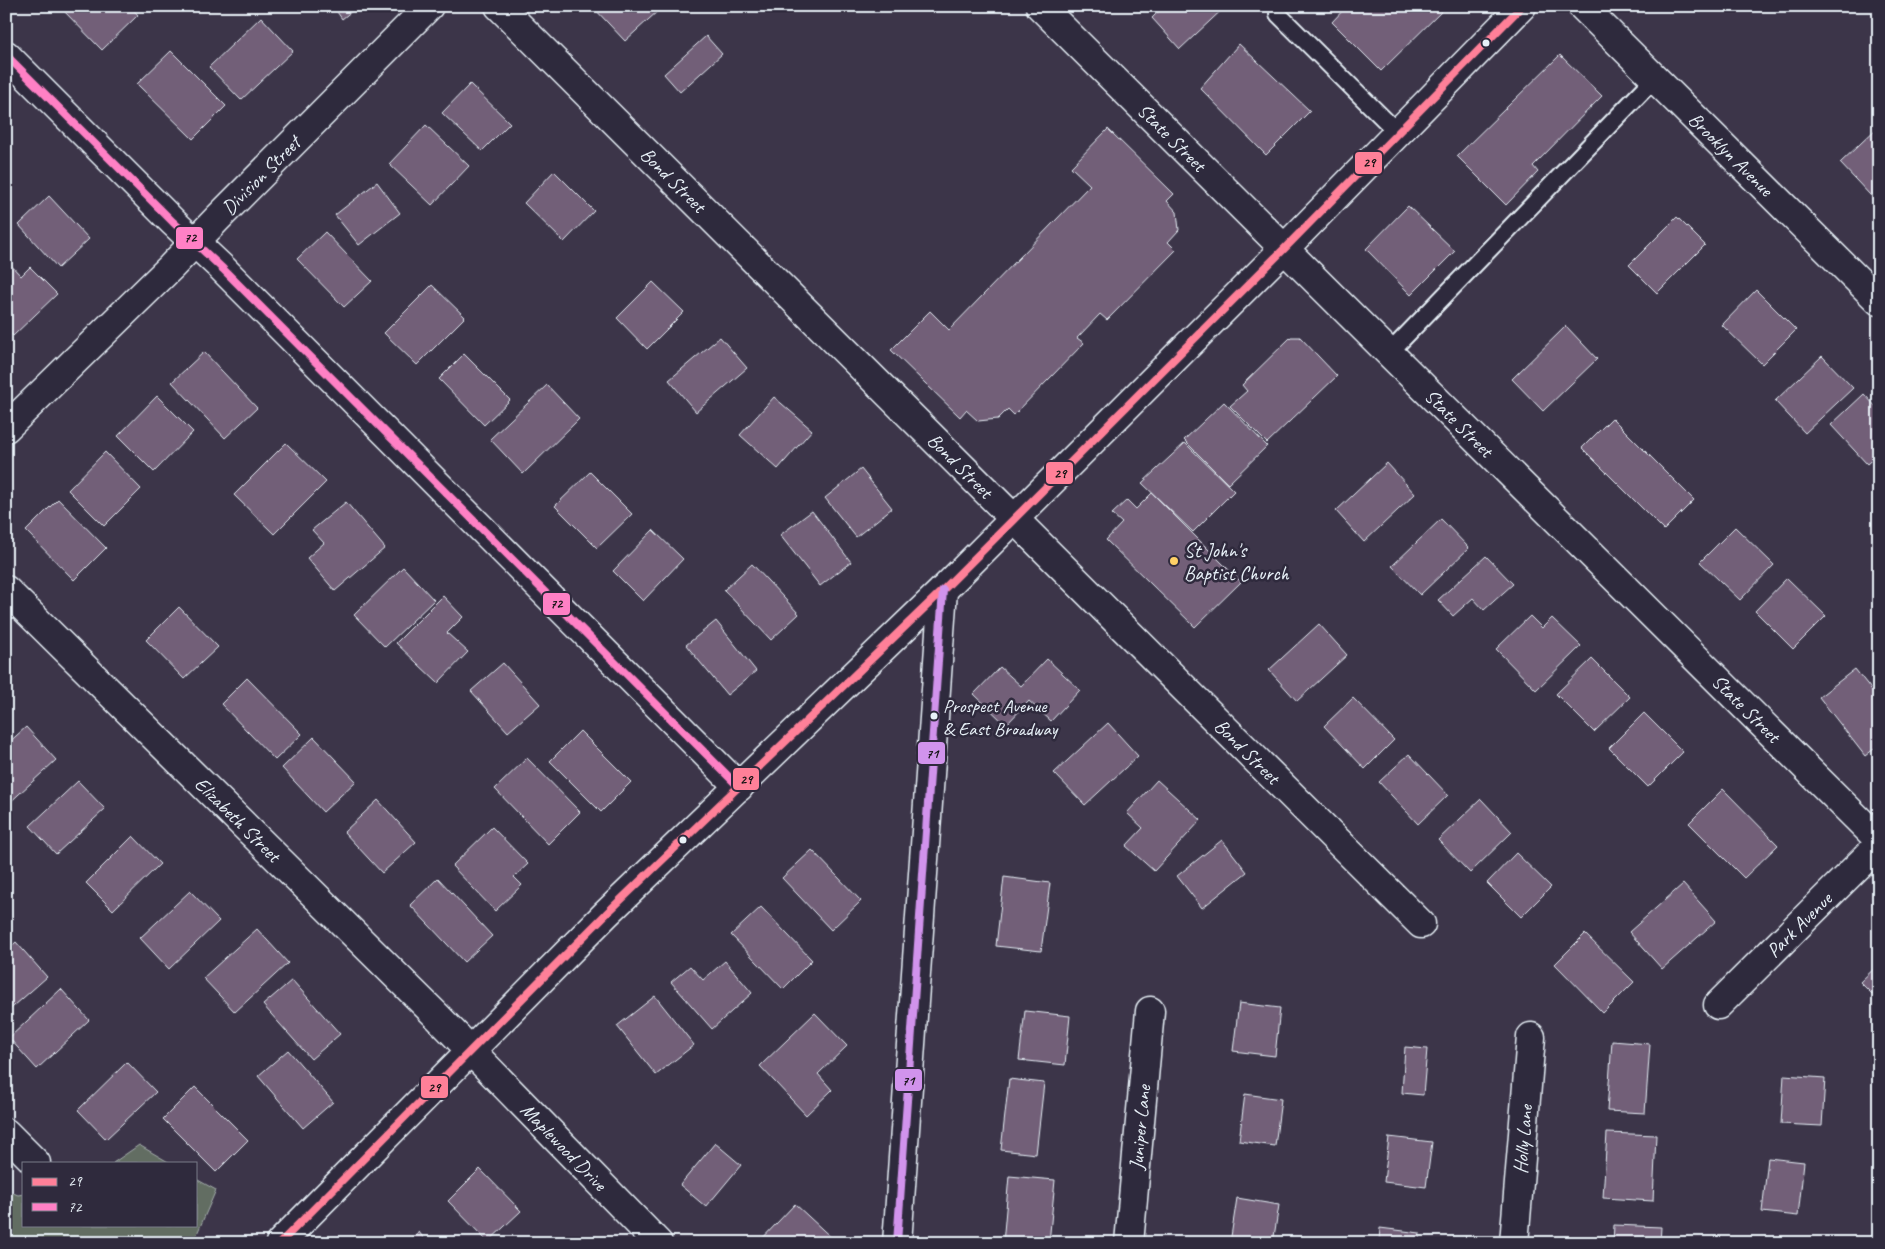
<svg xmlns="http://www.w3.org/2000/svg" width="1885" height="1249" font-family="Caveat,sans-serif">
	<style>
		.green { fill: #626d62; stroke: #a5afad }
		.building { fill: #725f78; stroke: #e8f1f8 }
		.lines { fill: none; stroke-linecap: round; stroke-linejoin: round }
		.lane-casing { stroke: #e8f1f8; stroke-width: 20 }
		.street-casing { stroke: #e8f1f8; stroke-width: 31 }
		.secondary-casing { stroke: #e8f1f8; stroke-width: 31 }
		.lane { stroke: #2f2a3d; stroke-width: 16 }
		.street { stroke: #2f2a3d; stroke-width: 28 }
		.secondary { stroke: #2f2a3d; stroke-width: 28 }
		.bus-1-casing { stroke: #2f2a3d; stroke-width: 11 }
		.bus-2-casing { stroke: #2f2a3d; stroke-width: 11 }
		.bus-3-casing { stroke: #2f2a3d; stroke-width: 11 }
		.bus-1 { stroke: #ff8098; stroke-width: 8 }
		.bus-2 { stroke: #ff80c5; stroke-width: 8 }
		.bus-3 { stroke: #d193ec; stroke-width: 8 }
		.bus-dot { fill: #e8f1f8; stroke: #2f2a3d; stroke-width: 2 }
		.poi-dot { fill: #ffd166; stroke: #2f2a3d; stroke-width: 2 }
		.labels { text-anchor: middle; stroke-width: 5; stroke-linejoin: round; paint-order: stroke }
		.bus-label { font-size: 19px; fill: #e8f1f8; stroke: #2f2a3d; text-anchor: start }
		.street-label { font-size: 20px; fill: #e8f1f8; stroke: #2f2a3d }
		.poi-label { font-size: 20px; fill: #e8f1f8; stroke: #2f2a3d; text-anchor: start }
		.line-badge { stroke: #2f2a3d; stroke-width: 2 }
		.pale-badge-label { font-size: 14px; text-anchor: middle; font-weight: bold; fill: #111 }
	</style>
	<rect width="100%" height="100%" fill="#3c3549"/>
	<filter id="ink" filterUnits="userSpaceOnUse"><feTurbulence type="fractalNoise" baseFrequency=".02" numOctaves="2"/><feDisplacementMap in="SourceGraphic" scale="10" xChannelSelector="R" yChannelSelector="G"/><feConvolveMatrix kernelMatrix="1 2 1 2 8 2 1 2 1" color-interpolation-filters="sRGB"/></filter>
	<g filter="url(#ink)">
		<g class="green">
			<path d="M139,1145L170,1163H113Z"/>
			<path d="M196,1179L216,1190L193,1243H6V1190L18,1195L24,1194V1225H196Z"/>
		</g>
		<g class="building">
			<path d="M130,6L138,15L102,50L60,7Z"/>
			<path d="M333,6H358L342,19Z"/>
			<path d="M592,6H656L659,10L625,41Z"/>
			<path d="M1164,6H1226L1180,49L1152,18Z"/>
			<path d="M1347,6H1447L1381,71L1332,22Z"/>
			<path d="M261,17L293,51L241,100L209,67Z"/>
			<path d="M706,36L722,54L680,92L664,74Z"/>
			<path d="M1239,44L1310,111L1266,155L1200,88Z"/>
			<path d="M171,51L226,106L193,139L137,84Z"/>
			<path d="M1560,55L1602,96L1533,166L1538,172L1506,205L1457,156Z"/>
			<path d="M470,84L510,123L482,151L442,113Z"/>
			<path d="M426,125L469,166L432,205L389,164Z"/>
			<path d="M1879,126V188L1871,196L1840,163Z"/>
			<path d="M1108,129L1174,194L1167,201L1177,212L1179,230L1168,242L1176,250L1107,320L1100,314L1077,338L1084,343L1014,415L1008,409L998,419L978,421L966,410L960,417L891,350L930,311L949,330L1090,185L1071,167Z"/>
			<path d="M554,171L594,211L564,242L524,203Z"/>
			<path d="M377,182L400,213L359,245L335,215Z"/>
			<path d="M49,196L89,239L58,268L19,225Z"/>
			<path d="M1408,206L1455,251L1411,295L1366,249Z"/>
			<path d="M1677,217L1705,245L1657,293L1629,265Z"/>
			<path d="M325,232L372,281L344,307L297,259Z"/>
			<path d="M6,260L21,276L30,267L57,294L13,336L6,328Z"/>
			<path d="M653,282L684,312L647,349L617,318Z"/>
			<path d="M432,285L465,317L417,365L384,333Z"/>
			<path d="M1756,290L1796,330L1762,364L1722,325Z"/>
			<path d="M1566,326L1597,359L1543,411L1512,379Z"/>
			<path d="M720,337L747,368L696,412L669,380Z"/>
			<path d="M1291,337H1300L1337,376L1267,443L1230,406L1247,391L1242,385Z"/>
			<path d="M204,352L257,408L225,438L172,382Z"/>
			<path d="M464,354L510,400L484,425L439,379Z"/>
			<path d="M1822,356L1853,388L1805,433L1775,401Z"/>
			<path d="M547,385L579,419L523,474L490,439Z"/>
			<path d="M1864,394L1879,410V453L1867,464L1831,425Z"/>
			<path d="M157,396L193,432L154,472L118,436Z"/>
			<path d="M774,397L812,430L778,469L740,435Z"/>
			<path d="M1224,402L1267,446L1228,484L1184,440Z"/>
			<path d="M1612,418L1694,500L1664,530L1582,448Z"/>
			<path d="M286,443L326,482L274,534L234,495Z"/>
			<path d="M1185,443L1234,491L1193,532L1142,483Z"/>
			<path d="M105,452L141,489L104,526L68,490Z"/>
			<path d="M1387,463L1415,494L1364,542L1336,511Z"/>
			<path d="M861,469L892,508L856,537L825,498Z"/>
			<path d="M590,472L632,514L597,548L555,506Z"/>
			<path d="M1152,493L1241,582L1195,627L1106,540L1122,523L1112,514L1127,500L1136,509Z"/>
			<path d="M58,499L106,548L74,580L26,531Z"/>
			<path d="M346,502L385,548L335,591L307,558L324,543L312,530Z"/>
			<path d="M812,511L851,562L820,586L780,535Z"/>
			<path d="M1441,519L1469,548L1420,595L1392,566Z"/>
			<path d="M1735,527L1774,565L1740,600L1700,562Z"/>
			<path d="M653,530L683,559L643,601L613,571Z"/>
			<path d="M1486,556L1513,584L1484,610L1473,598L1453,616L1438,600Z"/>
			<path d="M752,564L799,614L771,640L724,590Z"/>
			<path d="M403,567L434,600L385,647L354,615Z"/>
			<path d="M1787,578L1826,616L1793,649L1755,611Z"/>
			<path d="M443,596L463,617L447,633L468,652L438,683L396,643Z"/>
			<path d="M179,607L218,647L184,679L146,640Z"/>
			<path d="M1530,616L1542,628L1552,618L1581,646L1536,690L1496,649Z"/>
			<path d="M716,621L756,671L727,695L686,645Z"/>
			<path d="M1319,624L1347,655L1297,701L1269,670Z"/>
			<path d="M1047,659L1080,690L1051,721L1029,701L1006,725L974,694L1000,667L1021,686Z"/>
			<path d="M1592,659L1630,697L1594,732L1556,694Z"/>
			<path d="M503,663L540,704L508,732L471,691Z"/>
			<path d="M1855,669L1879,699V745L1865,756L1819,697Z"/>
			<path d="M247,678L302,734L275,760L221,704Z"/>
			<path d="M1353,698L1394,740L1365,769L1324,726Z"/>
			<path d="M1644,713L1683,752L1648,787L1609,748Z"/>
			<path d="M1108,723L1138,756L1085,805L1054,773Z"/>
			<path d="M26,727L56,760L6,806V745Z"/>
			<path d="M580,731L631,782L601,812L550,761Z"/>
			<path d="M314,737L356,781L323,812L282,768Z"/>
			<path d="M1409,754L1448,795L1418,824L1379,782Z"/>
			<path d="M527,758L580,812L548,844L495,789Z"/>
			<path d="M1157,780L1201,820L1154,871L1126,846L1143,828L1127,813Z"/>
			<path d="M78,781L105,809L56,854L30,826Z"/>
			<path d="M1723,789L1778,845L1744,878L1689,823Z"/>
			<path d="M1481,799L1512,832L1470,873L1438,840Z"/>
			<path d="M378,800L416,842L382,873L344,832Z"/>
			<path d="M492,827L528,864L514,877L522,885L495,911L452,866Z"/>
			<path d="M133,836L160,864L113,910L86,883Z"/>
			<path d="M1222,840L1247,872L1202,908L1177,876Z"/>
			<path d="M812,850L861,901L831,930L782,878Z"/>
			<path d="M1516,853L1551,887L1521,917L1487,883Z"/>
			<path d="M1004,877L1050,883L1041,951L996,946Z"/>
			<path d="M438,878L492,936L464,962L410,905Z"/>
			<path d="M1683,884L1716,921L1662,969L1629,932Z"/>
			<path d="M190,891L219,921L169,969L140,938Z"/>
			<path d="M761,907L812,960L783,989L731,935Z"/>
			<path d="M257,929L288,963L235,1012L203,978Z"/>
			<path d="M1585,934L1634,982L1603,1013L1555,964Z"/>
			<path d="M16,942L47,977L6,1013V951Z"/>
			<path d="M725,961L752,993L712,1029L671,982L690,966L703,980Z"/>
			<path d="M1879,964V1001L1860,982Z"/>
			<path d="M292,980L340,1034L311,1059L263,1005Z"/>
			<path d="M61,989L89,1020L37,1069L9,1038Z"/>
			<path d="M655,996L694,1045L656,1075L617,1026Z"/>
			<path d="M1239,1003L1280,1008L1275,1056L1233,1051Z"/>
			<path d="M1025,1011L1070,1016L1065,1065L1019,1060Z"/>
			<path d="M815,1013L847,1046L818,1074L832,1090L806,1115L760,1066Z"/>
			<path d="M1612,1041L1650,1044L1645,1113L1607,1111Z"/>
			<path d="M1405,1047L1427,1049L1423,1095L1402,1093Z"/>
			<path d="M288,1050L333,1102L303,1128L258,1076Z"/>
			<path d="M127,1062L156,1092L106,1139L78,1110Z"/>
			<path d="M1784,1075L1825,1078L1822,1126L1781,1124Z"/>
			<path d="M1009,1079L1044,1083L1036,1154L1001,1150Z"/>
			<path d="M195,1087L248,1140L216,1172L163,1119Z"/>
			<path d="M1245,1094L1281,1099L1275,1146L1239,1141Z"/>
			<path d="M1607,1133L1656,1135L1653,1201L1603,1198Z"/>
			<path d="M1389,1137L1432,1142L1426,1187L1384,1182Z"/>
			<path d="M715,1143L741,1165L706,1207L680,1185Z"/>
			<path d="M1768,1158L1804,1162L1798,1216L1762,1212Z"/>
			<path d="M480,1169L521,1211L488,1242L448,1201Z"/>
			<path d="M1009,1176L1055,1180L1049,1243H1003Z"/>
			<path d="M1237,1198L1279,1205L1273,1243H1230Z"/>
			<path d="M795,1204L836,1242V1243H758Z"/>
			<path d="M1614,1225L1661,1227L1660,1243H1613Z"/>
			<path d="M1380,1228L1420,1233L1419,1243H1379Z"/>
			<path d="M419,1232L427,1243H406Z"/>
			<path d="M542,1237L547,1243H536Z"/>
		</g>
		<g class="lines">
			<g class="lane-casing">
				<g id="lane">
					<path d="M1278,14L1398,133"/>
					<path d="M1389,353L1655,78"/>
				</g>
			</g>
			<g class="street-casing">
				<g id="street">
					<path id="s1" d="M499,6L1421,924"/>
					<path id="s2" d="M1040,6L1879,840"/>
					<path id="s3" d="M1582,6L1879,301"/>
					<path d="M6,55L173,222L223,269L739,787"/>
					<path id="s4" d="M6,428L171,267L217,219L429,6"/>
					<path id="s5" d="M6,590L438,1017L658,1243"/>
					<path id="s6" d="M1718,1005L1879,845"/>
					<path d="M6,1133L36,1163"/>
					<path d="M897,1243L943,590"/>
					<path id="s7" d="M1129,1243L1150,1011"/>
					<path id="s8" d="M1514,1243L1531,1037"/>
				</g>
			</g>
			<g class="secondary-casing">
				<path id="secondary" d="M280,1243L606,914L943,590L1284,249L1522,6"/>
			</g>
			<use href="#lane" class="lane"/>
			<use href="#street" class="street"/>
			<use href="#secondary" class="secondary"/>
			<g class="bus-1-casing">
				<path id="bus-1" d="M280,1243L606,914L943,590L1284,249L1522,6"/>
			</g>
			<g class="bus-2-casing">
				<path id="bus-2" d="M6,55L173,222L223,269L739,787"/>
			</g>
			<g class="bus-3-casing">
				<path id="bus-3" d="M897,1243L943,590"/>
			</g>
			<use href="#bus-1" class="bus-1"/>
			<use href="#bus-2" class="bus-2"/>
			<use href="#bus-3" class="bus-3"/>
		</g>
	</g>
	<g class="bus-dot">
		<circle cx="1486" cy="43" r="4.5"/>
		<circle cx="934" cy="716" r="4.5"/>
		<circle cx="683" cy="840" r="4.5"/>
	</g>
	<circle class="poi-dot" cx="1174" cy="561" r="5"/>
	<g class="labels">
		<g class="bus-label">
			<text x="943" y="712">Prospect Avenue<tspan x="943" dy="23">&amp; East Broadway</tspan></text>
		</g>
		<g class="street-label">
			<text dy="7" stroke="none"><textPath href="#s2" startOffset="186">State Street</textPath></text>
			<text dy="7" stroke="none"><textPath href="#s3" startOffset="210">Brooklyn Avenue</textPath></text>
			<text dy="7" stroke="none"><textPath href="#s4" startOffset="359">Division Street</textPath></text>
			<text dy="7" stroke="none"><textPath href="#s1" startOffset="246">Bond Street</textPath></text>
			<text dy="7" stroke="none"><textPath href="#s2" startOffset="591">State Street</textPath></text>
			<text dy="7" stroke="none"><textPath href="#s1" startOffset="651">Bond Street</textPath></text>
			<text dy="7" stroke="none"><textPath href="#s2" startOffset="996">State Street</textPath></text>
			<text dy="7" stroke="none"><textPath href="#s1" startOffset="1056">Bond Street</textPath></text>
			<text dy="7" stroke="none"><textPath href="#s5" startOffset="326">Elizabeth Street</textPath></text>
			<text dy="7" stroke="none"><textPath href="#s6" startOffset="114">Park Avenue</textPath></text>
			<text dy="7" stroke="none"><textPath href="#s7" startOffset="116">Juniper Lane</textPath></text>
			<text dy="7" stroke="none"><textPath href="#s8" startOffset="104">Holly Lane</textPath></text>
			<text dy="7" stroke="none"><textPath href="#s5" startOffset="788">Maplewood Drive</textPath></text>
		</g>
		<g class="poi-label">
			<text x="1184" y="557">St John's<tspan x="1184" dy="23">Baptist Church</tspan></text>
		</g>
	</g>
	<g class="line-badge">
		<rect x="1354" y="151" width="29" height="24" rx="5" fill="#ff8098"/>
		<rect x="175" y="226" width="29" height="24" rx="5" fill="#ff80c5"/>
		<rect x="1045" y="461" width="29" height="24" rx="5" fill="#ff8098"/>
		<rect x="542" y="592" width="29" height="24" rx="5" fill="#ff80c5"/>
		<rect x="917" y="741" width="29" height="24" rx="5" fill="#d193ec"/>
		<rect x="732" y="767" width="28" height="24" rx="5" fill="#ff8098"/>
		<rect x="894" y="1068" width="29" height="24" rx="5" fill="#d193ec"/>
		<rect x="420" y="1075" width="29" height="24" rx="5" fill="#ff8098"/>
	</g>
	<g class="pale-badge-label">
		<text x="1369" y="167">29</text>
		<text x="190" y="242">72</text>
		<text x="1060" y="478">29</text>
		<text x="556" y="608">72</text>
		<text x="932" y="758">71</text>
		<text x="746" y="784">29</text>
		<text x="908" y="1085">71</text>
		<text x="434" y="1092">29</text>
	</g>
	<rect width="1885" height="1249" fill="none" stroke="#2f2a3d" stroke-width="25"/>
	<rect x="12" y="12" width="1860" height="1224" fill="none" stroke="#e8f1f8" stroke-width="2" filter="url(#ink)"/>
	<rect x="22" y="1162" width="175" height="65" fill="#2f2a3d" stroke="#797a88"/>
	<rect x="32" y="1178" width="25" height="8" fill="#ff8098" stroke="#797a88"/>
	<text x="68" y="1186" font-size="15" fill="#e8f1f8">29</text>
	<rect x="32" y="1203" width="25" height="8" fill="#ff80c5" stroke="#797a88"/>
	<text x="68" y="1212" font-size="15" fill="#e8f1f8">72</text>
</svg>
